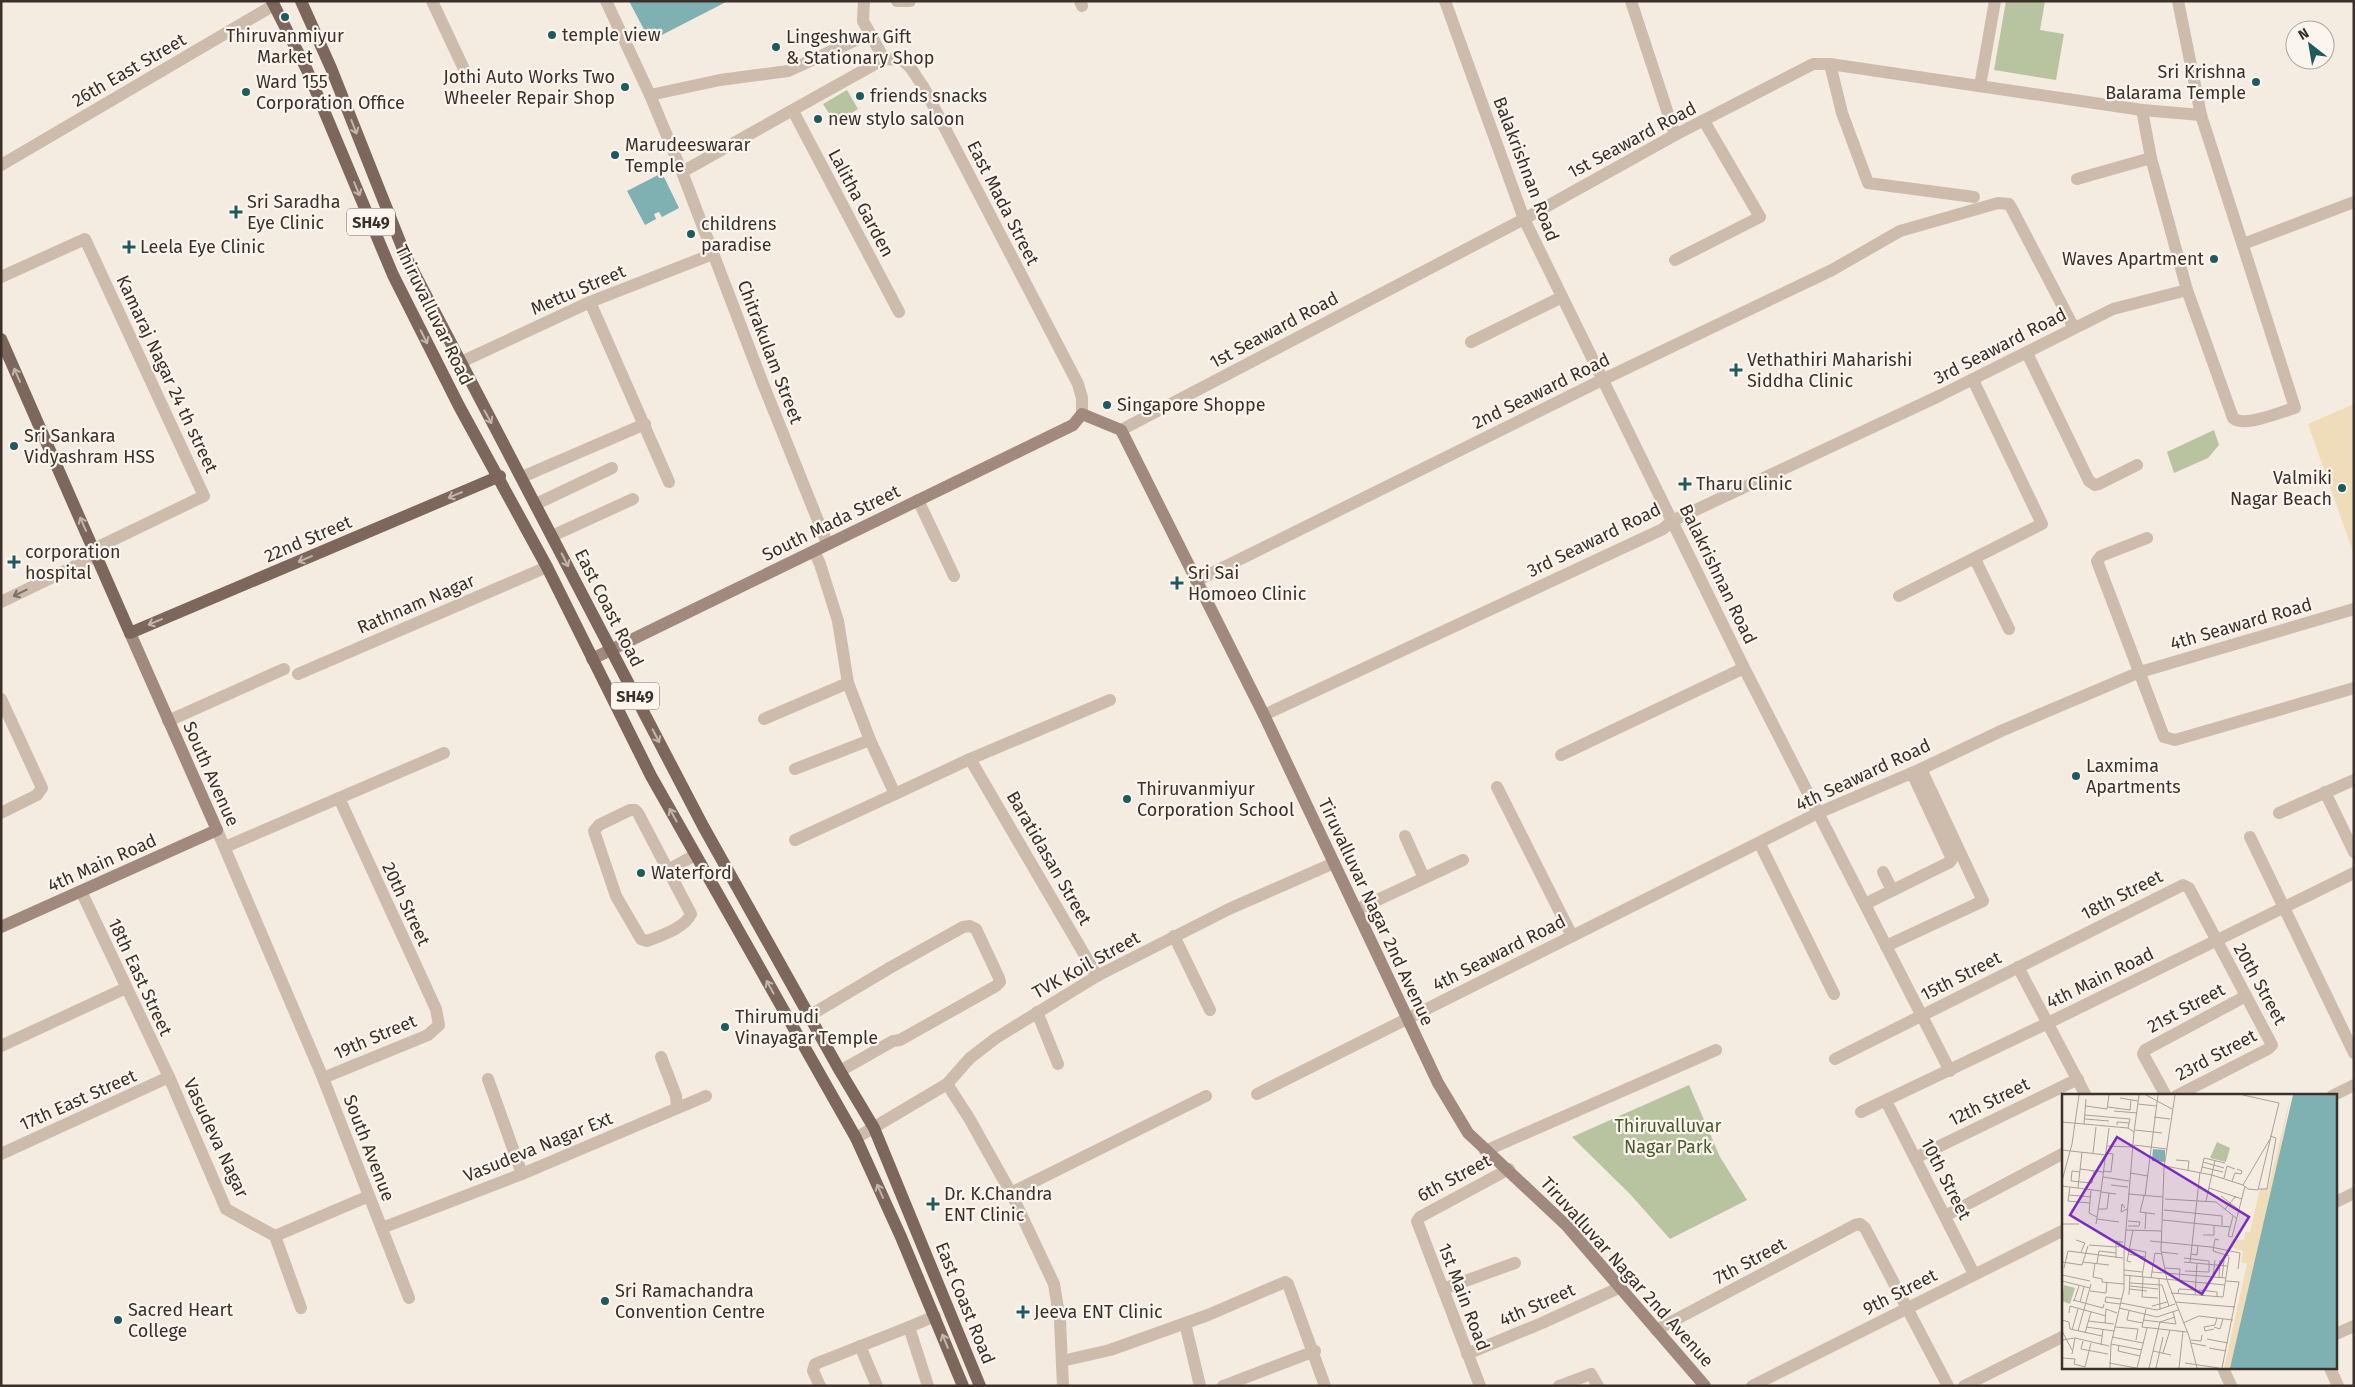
<svg xmlns="http://www.w3.org/2000/svg" width="2355" height="1387" font-family="'Fira Sans',sans-serif">
	<style>
		.green { fill: #b8c4a0 }
		.sand { fill: #efdcb8 }
		.water { fill: #7fb0b2 }
		.lines { fill: none; stroke-linecap: round; stroke-linejoin: round }
		.street { stroke: #cdbbac; stroke-width: 12 }
		.secondary { stroke: #a18a7d; stroke-width: 12 }
		.primary { stroke: #7d675c; stroke-width: 12 }
		.oneway { stroke: #c2b5ac }
		.oneway2 { stroke: #7d6f65 }
		.poi-dot { fill: #1f5a5e; stroke: #fbf5ee; stroke-width: 2 }
		.labels { text-anchor: middle; stroke-width: 4.5; stroke-linejoin: round; paint-order: stroke }
		.shield { fill: #fbf5ee; stroke: #756b66; stroke-width: 1 }
		.shield-label { font-size: 16px; font-weight: bold; fill: #3b302b }
		.poi-label { font-size: 18px; fill: #3b302b; stroke: #fbf5ee; text-anchor: start }
		.street-label { font-size: 18px; fill: #3b302b; stroke: #fbf5ee }
		.park-label { font-size: 18px; fill: #4a5a2e; stroke: #fbf5ee }
		.inset-road { fill: none; stroke: #aaa098; stroke-width: 1 }
		.view { fill: #7b2cbf; fill-opacity: 0.15; stroke: #7b2cbf; stroke-width: 2.5 }
		.inset-edge { fill: none; stroke: #3b302b; stroke-width: 2.5 }
	</style>
	<rect width="100%" height="100%" fill="#f4ebe1"/>
	<g class="green">
		<path d="M2006,1H2045L2040,30L2064,34L2056,80L1994,70Z"/>
		<path d="M847,90L858,109L835,123L823,104Z"/>
		<path d="M2214,430L2219,445L2208,458L2174,473L2167,452Z"/>
		<path d="M1689,1085L1720,1157L1747,1200L1670,1239L1630,1194L1572,1137Z"/>
	</g>
	<path class="sand" d="M2354,404V552H2353L2308,424Z"/>
	<g class="water">
		<path d="M629,1H728L650,41Z"/>
		<path d="M662,173L679,208L662,217L659,212L654,214L656,219L645,225L627,191Z"/>
	</g>
	<g class="lines">
		<g class="street">
			<path d="M432,1L463,67"/>
			<path d="M606,1L650,95L682,172L763,384L827,543"/>
			<path d="M864,1L863,21L884,59L902,60L910,67L924,88L1078,384L1082,398V414"/>
			<path d="M897,1H910"/>
			<path d="M1080,1L1082,6"/>
			<path d="M1445,1L1524,219L1744,668L1950,1071"/>
			<path d="M1631,1L1675,135"/>
			<path d="M1830,64L1842,113L1868,183L1974,197"/>
			<path d="M1980,86L1995,1"/>
			<path d="M650,95L720,80L788,71L869,34"/>
			<path d="M2142,110L2151,158L2187,290L2233,418C2244,428 2280,412 2295,408L2201,115L2178,1"/>
			<path d="M793,111L899,312"/>
			<path d="M1,165L274,5"/>
			<path d="M682,172L884,59"/>
			<path d="M2077,179L2151,158"/>
			<path d="M2243,244L2354,202"/>
			<path d="M1675,260L1760,217L1704,121"/>
			<path d="M1,277L85,239L204,496L94,549"/>
			<path d="M590,302L669,482"/>
			<path d="M1471,342L1562,297"/>
			<path d="M2027,353L2089,481L2095,485L2099,484L2137,465"/>
			<path d="M459,363L590,302L713,254"/>
			<path d="M1121,430L1524,219L1675,135L1813,64H1830L2142,110L2201,115"/>
			<path d="M522,477L645,424"/>
			<path d="M918,500L954,576"/>
			<path d="M536,504L612,468"/>
			<path d="M552,536L633,499"/>
			<path d="M2147,538L2101,556L2097,561L2164,737L2175,740L2354,688"/>
			<path d="M814,551L820,564L838,621L848,683L870,740L895,794L970,759L1110,700"/>
			<path d="M1975,559L2009,629"/>
			<path d="M1196,581L1602,380L1832,270L1900,231L1998,203L2009,204L2012,209L2074,328"/>
			<path d="M1899,596L2042,524L1973,380"/>
			<path d="M1,602L96,556"/>
			<path d="M298,674L547,567"/>
			<path d="M1,699L42,788L37,795L1,813"/>
			<path d="M1264,715L1663,529L1672,521L1939,396L2113,309L2187,290"/>
			<path d="M764,719L848,683"/>
			<path d="M168,721L284,669"/>
			<path d="M1561,755L1744,668"/>
			<path d="M970,759L1097,976"/>
			<path d="M795,769L870,740"/>
			<path d="M1497,787L1572,936"/>
			<path d="M2325,792L2354,852"/>
			<path d="M630,810H635L638,813L691,914C685,928 660,936 647,941L641,939L616,896L594,831L599,825Z"/>
			<path d="M2279,813L2354,780"/>
			<path d="M217,830L323,1078L409,1298"/>
			<path d="M1405,836L1424,878"/>
			<path d="M2250,837L2354,1053"/>
			<path d="M795,840L895,794"/>
			<path d="M1760,844L1834,994"/>
			<path d="M225,847L444,753"/>
			<path d="M668,870L695,855"/>
			<path d="M1883,872L1892,890"/>
			<path d="M81,891L169,1077L226,1209L275,1236L369,1196"/>
			<path d="M1865,904L1950,862L1952,859L1912,773"/>
			<path d="M1356,910L1463,860"/>
			<path d="M1174,936L1210,1010"/>
			<path d="M1886,946L1983,901L1921,769"/>
			<path d="M2018,967L2086,1096"/>
			<path d="M1037,1012L1058,1064"/>
			<path d="M809,1016L893,966L963,927L970,926L976,929L999,978L1000,982L996,986L900,1040L893,1041L840,1071"/>
			<path d="M1,1046L126,988"/>
			<path d="M661,1057L676,1096L677,1108"/>
			<path d="M1835,1059L2183,885L2189,888L2272,1045L2268,1049L2176,1096"/>
			<path d="M323,1078L428,1035L439,1025L436,1009L339,798"/>
			<path d="M488,1079L522,1174"/>
			<path d="M947,1084L969,1118L1011,1193L1054,1284L1060,1321L1063,1386"/>
			<path d="M1257,1094L1818,813L1921,769L2001,731L2140,672L2354,609"/>
			<path d="M2166,1096L2143,1054L2145,1050L2246,996"/>
			<path d="M2332,1096L2354,1085"/>
			<path d="M1886,1101L1974,1274"/>
			<path d="M1861,1112L2048,1023L2354,873"/>
			<path d="M856,1138L947,1084L970,1058L996,1038L1097,976L1229,909L1334,863"/>
			<path d="M1485,1151L1716,1050"/>
			<path d="M1,1154L169,1077"/>
			<path d="M1915,1158L2078,1079"/>
			<path d="M1011,1193L1206,1096"/>
			<path d="M2336,1202L2354,1193"/>
			<path d="M1945,1216L2064,1153"/>
			<path d="M382,1228L522,1174L706,1096"/>
			<path d="M275,1236L301,1308"/>
			<path d="M1443,1289L1515,1263"/>
			<path d="M1185,1323L1200,1386"/>
			<path d="M1656,1330L1855,1225L1860,1224L1865,1228L1948,1386"/>
			<path d="M2336,1334L2354,1326"/>
			<path d="M860,1346L877,1386"/>
			<path d="M1467,1354L1542,1323L1621,1287"/>
			<path d="M1062,1361L1110,1350L1208,1315L1285,1282L1288,1284L1325,1386"/>
			<path d="M2223,1368L2231,1386"/>
			<path d="M2330,1368L2338,1386"/>
			<path d="M820,1386L813,1371L815,1364L909,1327"/>
			<path d="M928,1386L909,1327L935,1316"/>
			<path d="M1223,1386L1315,1351"/>
			<path d="M1480,1386L1417,1221L1420,1217L1509,1169"/>
			<path d="M1559,1386L1591,1374L1598,1386"/>
			<path d="M1752,1386L2064,1230"/>
			<path d="M1964,1386L2064,1336"/>
		</g>
		<g class="secondary">
			<path d="M592,659L1073,425L1082,414L1121,430L1264,715L1438,1083L1468,1133L1567,1226L1705,1386"/>
			<path d="M1,927L217,830L130,633"/>
		</g>
		<g class="primary">
			<path d="M272,1L307,70L393,275L459,406L547,567L651,776L856,1138L901,1237L963,1386"/>
			<path d="M301,1L331,68L406,257L703,826L840,1071L874,1128L980,1386"/>
			<path d="M1,339L130,633L500,476"/>
		</g>
	</g>
	<defs><path id="oneway-shaft" d="M-6 0H5M1.5-3L5.5 0L1.5 3" fill="none" stroke-width="1.6" stroke-linecap="round" stroke-linejoin="round" transform="scale(1.25)"/></defs>
	<g class="oneway">
		<use href="#oneway-shaft" transform="translate(354 127) rotate(69)"/>
		<use href="#oneway-shaft" transform="translate(357 189) rotate(67)"/>
		<use href="#oneway-shaft" transform="translate(424 337) rotate(63)"/>
		<use href="#oneway-shaft" transform="translate(17 375) rotate(-114)"/>
		<use href="#oneway-shaft" transform="translate(488 417) rotate(61)"/>
		<use href="#oneway-shaft" transform="translate(455 495) rotate(157)"/>
		<use href="#oneway-shaft" transform="translate(83 524) rotate(-114)"/>
		<use href="#oneway-shaft" transform="translate(305 559) rotate(157)"/>
		<use href="#oneway-shaft" transform="translate(565 560) rotate(63)"/>
		<use href="#oneway-shaft" transform="translate(155 622) rotate(157)"/>
		<use href="#oneway-shaft" transform="translate(656 736) rotate(63)"/>
		<use href="#oneway-shaft" transform="translate(673 815) rotate(-119)"/>
		<use href="#oneway-shaft" transform="translate(770 987) rotate(-119)"/>
		<use href="#oneway-shaft" transform="translate(880 1191) rotate(-114)"/>
		<use href="#oneway-shaft" transform="translate(945 1341) rotate(-112)"/>
	</g>
	<use class="oneway2" href="#oneway-shaft" transform="translate(20 593) rotate(154)"/>
	<g class="poi-dot">
		<circle cx="285" cy="17" r="5"/>
		<circle cx="552" cy="35" r="5"/>
		<circle cx="776" cy="47" r="5"/>
		<circle cx="2256" cy="82" r="5"/>
		<circle cx="625" cy="87" r="5"/>
		<circle cx="246" cy="92" r="5"/>
		<circle cx="860" cy="96" r="5"/>
		<circle cx="818" cy="119" r="5"/>
		<circle cx="615" cy="155" r="5"/>
		<path d="M233.5 204.5h5v5h5v5h-5v5h-5v-5h-5v-5h5z"/>
		<circle cx="691" cy="234" r="5"/>
		<path d="M126.5 239.5h5v5h5v5h-5v5h-5v-5h-5v-5h5z"/>
		<circle cx="2214" cy="259" r="5"/>
		<path d="M1733.5 362.5h5v5h5v5h-5v5h-5v-5h-5v-5h5z"/>
		<circle cx="1107" cy="405" r="5"/>
		<circle cx="14" cy="446" r="5"/>
		<path d="M1682.5 476.5h5v5h5v5h-5v5h-5v-5h-5v-5h5z"/>
		<circle cx="2342" cy="488" r="5"/>
		<path d="M11.5 554.5h5v5h5v5h-5v5h-5v-5h-5v-5h5z"/>
		<path d="M1174.5 575.5h5v5h5v5h-5v5h-5v-5h-5v-5h5z"/>
		<circle cx="2076" cy="776" r="5"/>
		<circle cx="1127" cy="799" r="5"/>
		<circle cx="641" cy="873" r="5"/>
		<circle cx="725" cy="1027" r="5"/>
		<path d="M930.5 1196.5h5v5h5v5h-5v5h-5v-5h-5v-5h5z"/>
		<circle cx="605" cy="1301" r="5"/>
		<path d="M1020.5 1304.5h5v5h5v5h-5v5h-5v-5h-5v-5h5z"/>
		<circle cx="118" cy="1320" r="5"/>
	</g>
	<g class="labels">
		<g class="shield">
			<rect x="347" y="208.5" width="48" height="27" rx="4"/>
			<rect x="611" y="682.5" width="48" height="27" rx="4"/>
		</g>
		<g class="shield-label">
			<text x="371" y="228">SH49</text>
			<text x="635" y="702">SH49</text>
		</g>
		<g class="poi-label">
			<text x="562" y="41">temple view</text>
			<text x="285" y="42" text-anchor="middle">Thiruvanmiyur<tspan x="285" dy="21">Market</tspan></text>
			<text x="786" y="43">Lingeshwar Gift<tspan x="786" dy="21">&amp; Stationary Shop</tspan></text>
			<text x="2246" y="78" text-anchor="end">Sri Krishna<tspan x="2246" dy="21">Balarama Temple</tspan></text>
			<text x="615" y="83" text-anchor="end">Jothi Auto Works Two<tspan x="615" dy="21">Wheeler Repair Shop</tspan></text>
			<text x="256" y="88">Ward 155<tspan x="256" dy="21">Corporation Office</tspan></text>
			<text x="870" y="102">friends snacks</text>
			<text x="828" y="125">new stylo saloon</text>
			<text x="625" y="151">Marudeeswarar<tspan x="625" dy="21">Temple</tspan></text>
			<text x="247" y="208">Sri Saradha<tspan x="247" dy="21">Eye Clinic</tspan></text>
			<text x="701" y="230">childrens<tspan x="701" dy="21">paradise</tspan></text>
			<text x="140" y="253">Leela Eye Clinic</text>
			<text x="2204" y="265" text-anchor="end">Waves Apartment</text>
			<text x="1747" y="366">Vethathiri Maharishi<tspan x="1747" dy="21">Siddha Clinic</tspan></text>
			<text x="1117" y="411">Singapore Shoppe</text>
			<text x="24" y="442">Sri Sankara<tspan x="24" dy="21">Vidyashram HSS</tspan></text>
			<text x="2332" y="484" text-anchor="end">Valmiki<tspan x="2332" dy="21">Nagar Beach</tspan></text>
			<text x="1696" y="490">Tharu Clinic</text>
			<text x="25" y="558">corporation<tspan x="25" dy="21">hospital</tspan></text>
			<text x="1188" y="579">Sri Sai<tspan x="1188" dy="21">Homoeo Clinic</tspan></text>
			<text x="2086" y="772">Laxmima<tspan x="2086" dy="21">Apartments</tspan></text>
			<text x="1137" y="795">Thiruvanmiyur<tspan x="1137" dy="21">Corporation School</tspan></text>
			<text x="651" y="879">Waterford</text>
			<text x="735" y="1023">Thirumudi<tspan x="735" dy="21">Vinayagar Temple</tspan></text>
			<text x="944" y="1200">Dr. K.Chandra<tspan x="944" dy="21">ENT Clinic</tspan></text>
			<text x="615" y="1297">Sri Ramachandra<tspan x="615" dy="21">Convention Centre</tspan></text>
			<text x="128" y="1316">Sacred Heart<tspan x="128" dy="21">College</tspan></text>
			<text x="1034" y="1318">Jeeva ENT Clinic</text>
		</g>
		<g class="street-label">
			<text transform="translate(129 70) rotate(-30)" y="6">26th East Street</text>
			<text transform="translate(1632 140) rotate(-28)" y="6">1st Seaward Road</text>
			<text transform="translate(1526 169) rotate(69)" y="6">Balakrishnan Road</text>
			<text transform="translate(861 203) rotate(62)" y="6">Lalitha Garden</text>
			<text transform="translate(1003 203) rotate(63)" y="6">East Mada Street</text>
			<text transform="translate(578 290) rotate(-23)" y="6">Mettu Street</text>
			<text transform="translate(434 315) rotate(64)" y="6">Thiruvalluvar Road</text>
			<text transform="translate(1274 330) rotate(-28)" y="6">1st Seaward Road</text>
			<text transform="translate(2000 346) rotate(-27)" y="6">3rd Seaward Road</text>
			<text transform="translate(770 352) rotate(69)" y="6">Chitrakulam Street</text>
			<text transform="translate(167 374) rotate(65)" y="6">Kamaraj Nagar 24 th street</text>
			<text transform="translate(1541 391) rotate(-26)" y="6">2nd Seaward Road</text>
			<text transform="translate(831 523) rotate(-26)" y="6">South Mada Street</text>
			<text transform="translate(308 539) rotate(-23)" y="6">22nd Street</text>
			<text transform="translate(1594 540) rotate(-26)" y="6">3rd Seaward Road</text>
			<text transform="translate(1718 574) rotate(64)" y="6">Balakrishnan Road</text>
			<text transform="translate(416 604) rotate(-23)" y="6">Rathnam Nagar</text>
			<text transform="translate(609 608) rotate(63)" y="6">East Coast Road</text>
			<text transform="translate(2241 624) rotate(-16)" y="6">4th Seaward Road</text>
			<text transform="translate(211 774) rotate(66)" y="6">South Avenue</text>
			<text transform="translate(1863 775) rotate(-25)" y="6">4th Seaward Road</text>
			<text transform="translate(1049 858) rotate(60)" y="6">Baratidasan Street</text>
			<text transform="translate(102 863) rotate(-24)" y="6">4th Main Road</text>
			<text transform="translate(2122 895) rotate(-27)" y="6">18th Street</text>
			<text transform="translate(406 904) rotate(65)" y="6">20th Street</text>
			<text transform="translate(1376 912) rotate(65)" y="6">Tiruvalluvar Nagar 2nd Avenue</text>
			<text transform="translate(1499 953) rotate(-27)" y="6">4th Seaward Road</text>
			<text transform="translate(1086 965) rotate(-29)" y="6">TVK Koil Street</text>
			<text transform="translate(1961 976) rotate(-27)" y="6">15th Street</text>
			<text transform="translate(140 977) rotate(65)" y="6">18th East Street</text>
			<text transform="translate(2100 978) rotate(-26)" y="6">4th Main Road</text>
			<text transform="translate(2260 984) rotate(61)" y="6">20th Street</text>
			<text transform="translate(2186 1008) rotate(-28)" y="6">21st Street</text>
			<text transform="translate(375 1037) rotate(-23)" y="6">19th Street</text>
			<text transform="translate(2216 1055) rotate(-28)" y="6">23rd Street</text>
			<text transform="translate(78 1100) rotate(-24)" y="6">17th East Street</text>
			<text transform="translate(1989 1102) rotate(-26)" y="6">12th Street</text>
			<text transform="translate(216 1138) rotate(65)" y="6">Vasudeva Nagar</text>
			<text transform="translate(538 1147) rotate(-22)" y="6">Vasudeva Nagar Ext</text>
			<text transform="translate(369 1148) rotate(69)" y="6">South Avenue</text>
			<text transform="translate(1454 1178) rotate(-28)" y="6">6th Street</text>
			<text transform="translate(1946 1179) rotate(63)" y="6">10th Street</text>
			<text transform="translate(1750 1261) rotate(-28)" y="6">7th Street</text>
			<text transform="translate(1627 1272) rotate(48)" y="6">Tiruvalluvar Nagar 2nd Avenue</text>
			<text transform="translate(1900 1292) rotate(-27)" y="6">9th Street</text>
			<text transform="translate(1464 1297) rotate(69)" y="6">1st Main Road</text>
			<text transform="translate(965 1303) rotate(68)" y="6">East Coast Road</text>
			<text transform="translate(1537 1305) rotate(-24)" y="6">4th Street</text>
		</g>
		<g class="park-label">
			<text x="1668" y="1132">Thiruvalluvar<tspan x="1668" dy="21">Nagar Park</tspan></text>
		</g>
	</g>
	<g transform="translate(2062 1094)">
		<rect width="275" height="275" fill="#f4ebe1"/>
		<path d="M155,48L168,54L164,68L148,64ZM2,191L13,194L8,210L0,207Z" fill="#b8c4a0"/>
		<path d="M229,1L210,97L168,274H162L185,170L179,168L181,157L168,153L170,145L182,146L183,138H188L198,95H206Z" fill="#efdcb8"/>
		<path d="M231,1H275V274H168ZM91,55L103,56V68L90,67Z" fill="#7fb0b2"/>
		<path class="inset-road" d="M84,1L110,15M113,1L102,74L99,156L105,186L127,242L135,274M58,4L76,7M76,10L94,12M24,12L45,15L47,1M46,13L68,16L69,6M52,17L75,19M23,21L68,25L66,34M92,23L108,25M23,25L47,27M0,28L66,34L72,38L62,159V195L49,250L48,274M22,30L24,5M55,31V28L67,29M73,36L100,39M72,38L77,1M72,51L105,55M45,52L70,53M0,56L44,61M31,59L34,33M114,66L127,67L126,76M141,68L162,74M103,72L150,81L181,91L186,95L196,96L217,9L181,1M140,73L161,78M18,75L41,78M41,77L49,78L51,60L44,59M18,78L10,77L9,87L30,89L32,77M139,78L142,64L163,69M68,79L86,82M41,83L67,87M162,84L165,72L173,75M0,87L10,50L17,1M170,87L173,79L179,80L180,77L175,75M49,91L66,93M181,91L208,45M0,92L39,97L47,34M8,93L6,107L28,109M16,94L20,58M147,94L180,105M197,95H205L214,44L208,42M29,96L27,119L35,123M39,98L54,100M66,100L101,103M7,101L29,103M82,102L78,118L93,120M83,102L96,1M159,102L177,116M103,105L154,108L174,124M144,107L153,66M63,114L60,110L59,118L65,115M37,115H45L47,99M163,115L174,102M102,116L160,122V131M35,125L57,128M101,126L168,133M0,130H17M34,130L39,97M66,132H77L78,128L66,127M83,135L84,118M64,136L100,137M141,141H152V131M170,143L183,92M170,143L166,142L171,122M14,146L23,149L19,158M157,146L153,145L151,157L167,162M88,147L149,153L178,159L176,175M58,148L57,153L54,152V147L58,148H61M27,151L54,153V164M68,155L84,158L80,183M99,158L116,160M66,160L83,163M129,160L135,161L136,151M122,164L147,167V178L123,177M0,168L20,171L26,152M21,168L47,171M69,168L65,167L71,136M122,168L165,172M33,169L31,183L40,185V188L62,190M35,169L37,157L54,159M128,169L138,78M2,174L6,157L61,164M103,174L118,175L117,187M62,176L80,178M90,178L164,184M0,181L28,187M62,181L163,191M81,183L80,203L96,204M151,183L153,166M89,184L93,159L100,160M157,184L158,166M160,184L162,166M97,185L98,216M0,187L28,194M68,189L100,191L107,212M68,192L96,195M67,195L85,197M137,196L155,198V203M28,197L44,199L45,188M109,199L161,203L167,163M116,199L117,195L133,196M67,201L68,181M133,201L135,169M11,206L41,214L42,210M12,207L17,192M18,208L22,193M113,208L173,213M59,209L95,216L113,210M58,210L43,208L44,203L59,205M90,212L105,208M57,214L95,223L116,216M84,215L80,233L125,238M67,217L65,226L81,229M7,219L8,212L44,222M0,226L7,228L8,235L40,242M81,226L114,230L111,218M26,227L52,230M43,229L44,215L55,219M121,229L137,222L171,226M24,233L52,237M53,233L76,235L74,246M152,233L158,235L161,225M152,235L143,237L142,233L153,231L155,224M10,236L16,215M0,237L10,256M16,237L29,190M23,239L29,218M50,243L81,249M145,245L166,249M0,246L13,244L47,252M129,246L139,247L140,241M21,247L19,255L46,260M129,249L144,252M49,250L80,256M39,251L41,235M57,251L56,257L78,262M147,254L164,257M91,257L109,261M101,259L108,236M10,260L13,244M0,264L13,265L12,270L23,273L29,249M47,269L74,274M123,269L157,274M75,274L85,234M87,274L98,228L113,223M94,274L101,243M117,274L121,237M160,274L177,188L164,187"/>
		<path class="view" d="M55,43L187,123L140,200L8,121Z"/>
		<rect width="275" height="275" class="inset-edge"/>
	</g>
	<rect width="2355" height="1387" fill="none" stroke="#3b302b" stroke-width="5"/>
	<g transform="translate(2310 45) rotate(329)"><circle r="24" fill="#fbf5ee" stroke="#aea6a0"/>
	<path d="M0-4L9 19L0 12L-9 19Z" fill="#1f5a5e"/>
	<text y="-8" font-size="14" font-weight="bold" text-anchor="middle" fill="#3b302b">N</text>
	</g>
</svg>
